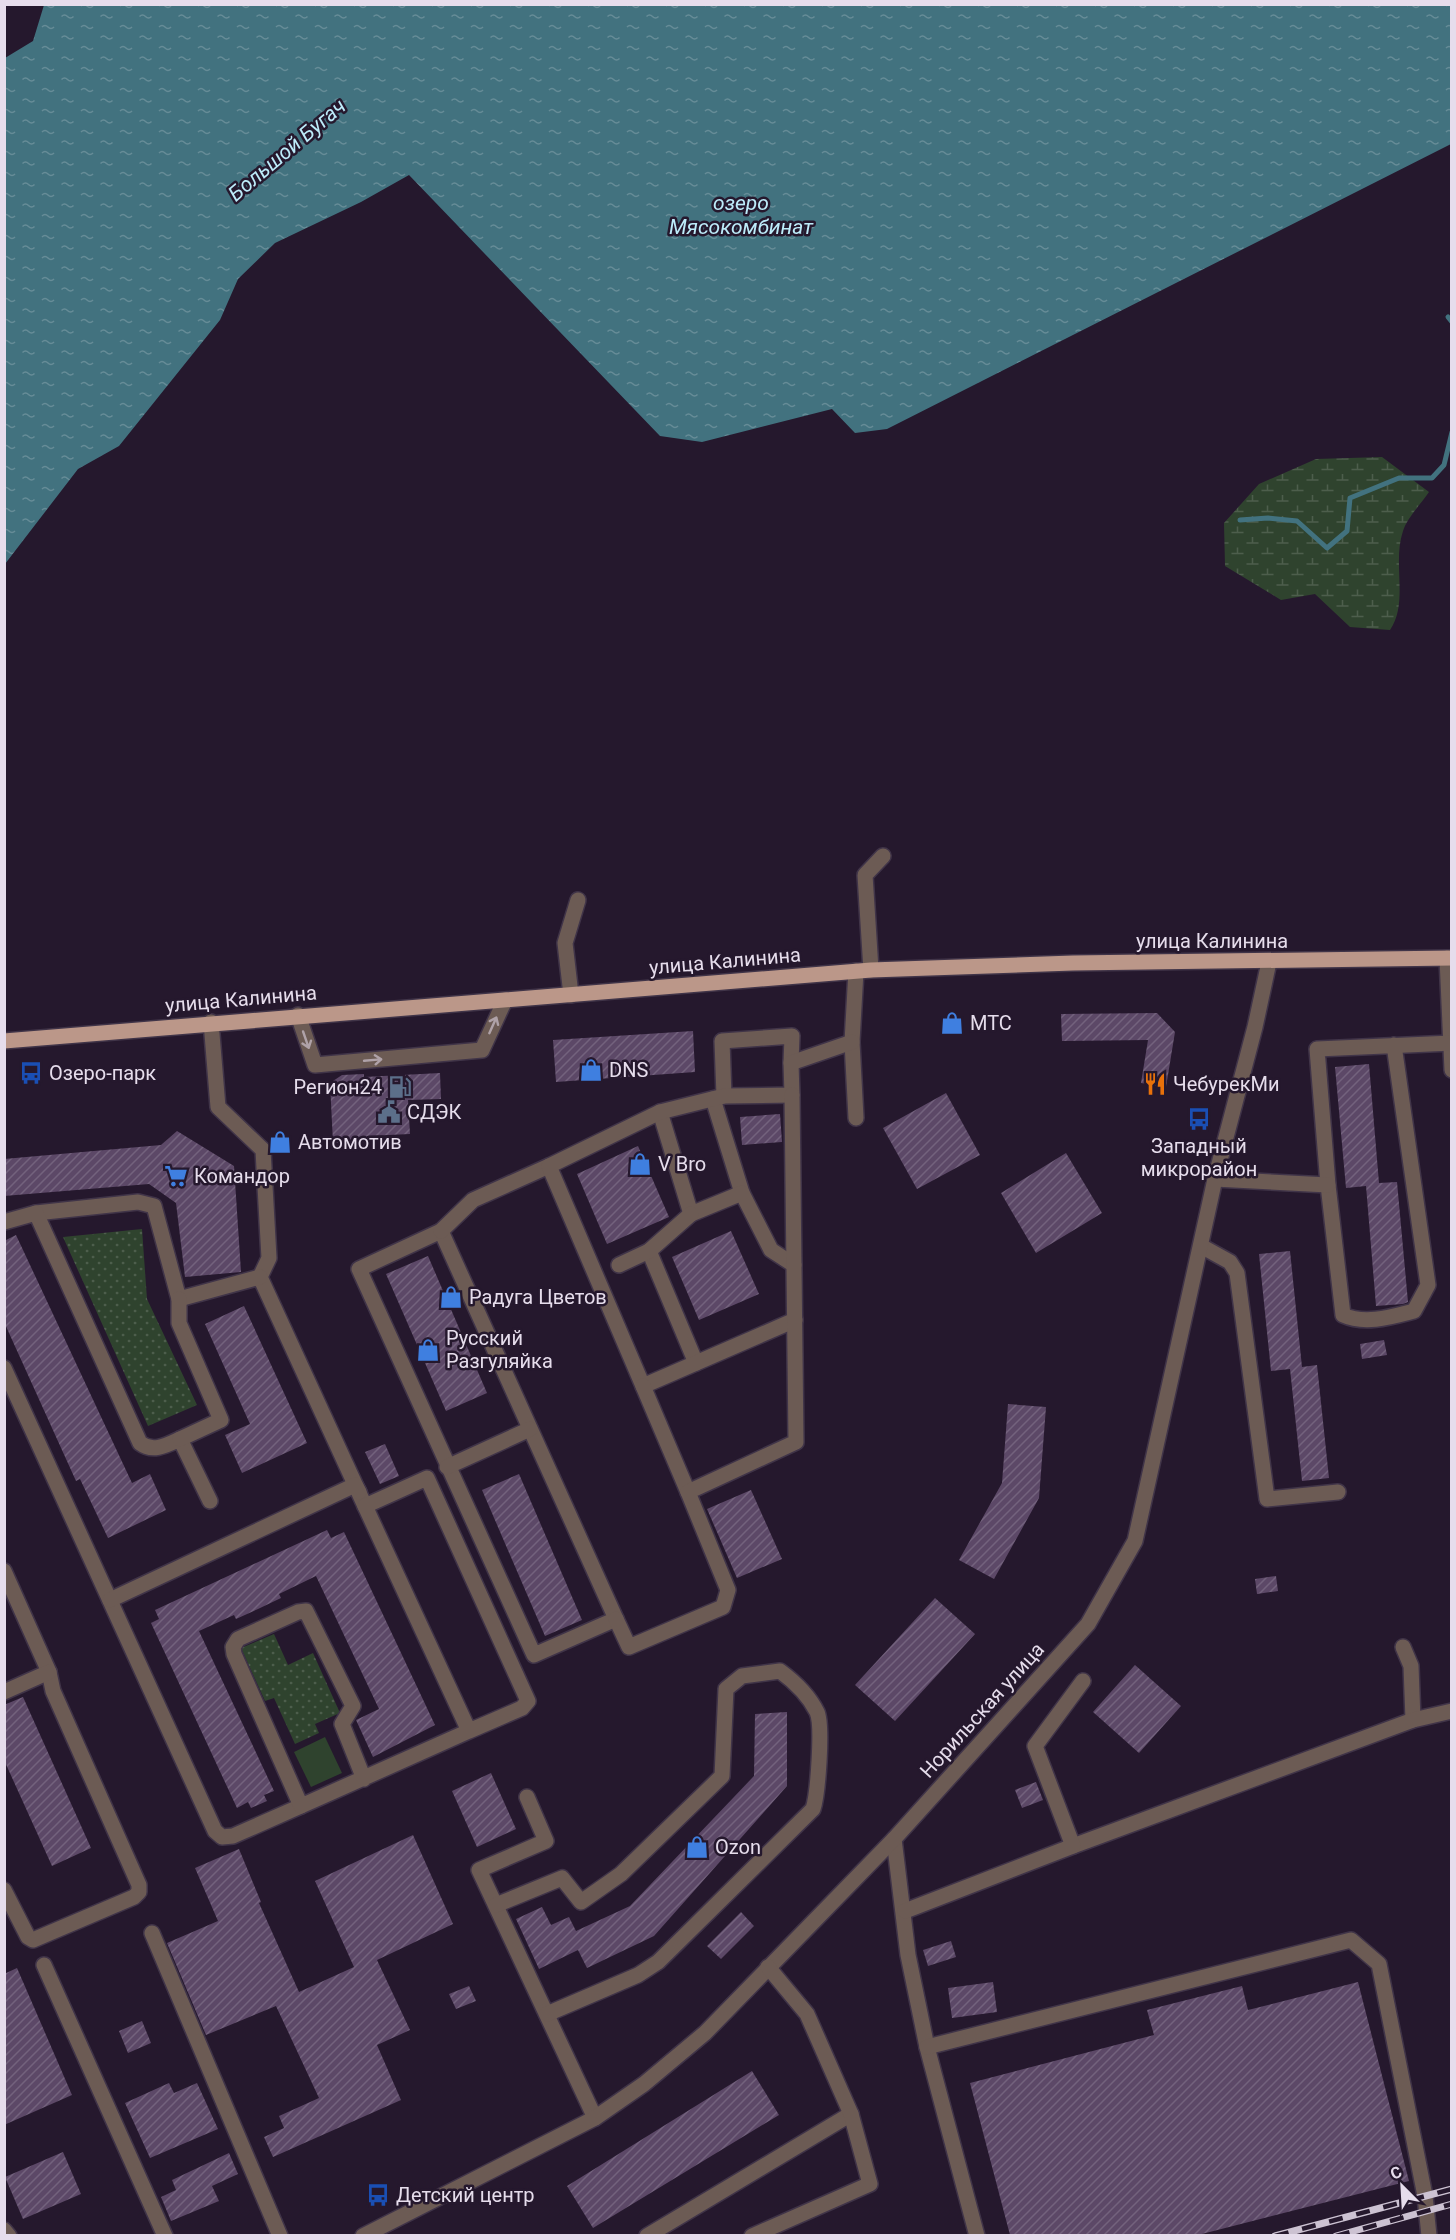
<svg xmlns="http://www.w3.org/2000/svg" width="1456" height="2240" font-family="Roboto,sans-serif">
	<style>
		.grass { fill: #2f432e }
		.wetland { fill: url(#wetland-marsh) }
		.park { fill: url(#park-dots) }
		.water { fill: url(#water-ripples) }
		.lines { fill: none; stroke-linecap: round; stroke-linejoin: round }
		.stream { stroke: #42727f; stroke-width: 5 }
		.building { fill: url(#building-hatch) }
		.minor-casing { stroke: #403448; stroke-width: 18 }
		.major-casing { stroke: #403448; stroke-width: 18 }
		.minor { stroke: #6c5b54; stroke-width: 15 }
		.major { stroke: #bb9789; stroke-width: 15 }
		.rail-casing { stroke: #ccc2d2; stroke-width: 7 }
		.rail { stroke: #25182d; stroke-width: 4.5; stroke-dasharray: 14; stroke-linecap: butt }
		.oneway { stroke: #afa2a8 }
		.labels { text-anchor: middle; stroke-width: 5; stroke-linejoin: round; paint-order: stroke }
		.street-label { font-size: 20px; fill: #e6ddec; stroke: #25182d }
		.poi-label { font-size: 20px; fill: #e6ddec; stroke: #25182d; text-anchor: start }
		.water-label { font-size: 21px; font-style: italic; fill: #bdecfa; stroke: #25182d }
	</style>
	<defs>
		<pattern id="wetland-marsh" width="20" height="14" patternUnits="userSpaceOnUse" patternTransform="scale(1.5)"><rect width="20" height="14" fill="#2f432e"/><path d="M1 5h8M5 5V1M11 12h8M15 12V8" fill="none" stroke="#4d5e4c"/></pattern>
		<pattern id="park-dots" width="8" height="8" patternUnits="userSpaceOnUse" patternTransform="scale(1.5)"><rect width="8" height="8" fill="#2f432e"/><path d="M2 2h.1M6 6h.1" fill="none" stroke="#4d5e4c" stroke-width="1.8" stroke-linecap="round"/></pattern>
		<pattern id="water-ripples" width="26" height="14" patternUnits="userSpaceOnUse" patternTransform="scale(1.5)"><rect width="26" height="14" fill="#42727f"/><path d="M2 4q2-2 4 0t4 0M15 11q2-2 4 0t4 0" fill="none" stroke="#668c97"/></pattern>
		<pattern id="building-hatch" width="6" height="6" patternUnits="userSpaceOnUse" patternTransform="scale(1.5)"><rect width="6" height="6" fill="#5c4867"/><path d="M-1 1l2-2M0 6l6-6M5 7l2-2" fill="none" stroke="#73627d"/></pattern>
	</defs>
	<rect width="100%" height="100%" fill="#25182d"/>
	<path class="grass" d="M325,1737L342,1773L311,1787L294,1752Z"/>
	<path class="wetland" d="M1382,457L1429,492C1421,504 1407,518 1403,531C1392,563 1409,602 1390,630L1350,627L1315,594L1281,600L1225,566L1224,523L1259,484L1316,459Z"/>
	<g class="park">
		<path d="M142,1229L147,1299L197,1405L148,1426L63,1237Z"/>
		<path d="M274,1634L288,1665L313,1653L340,1713L315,1724L319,1733L295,1744L274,1698L265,1701L241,1648Z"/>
	</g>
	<path class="water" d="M44,5H1451V144L887,429L855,433L832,409L702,442L660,436L409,175L361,202L275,243L238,279L220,320L119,446L78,469L5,564V58L33,41Z"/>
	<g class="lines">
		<g class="stream">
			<path d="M1448,317L1452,322"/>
			<path d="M1240,520L1268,518L1297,521L1327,548L1347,531L1350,498L1399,478H1432L1444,465L1452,432"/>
		</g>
	</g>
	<g class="building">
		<path d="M1157,1013L1175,1032L1166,1087L1141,1083L1148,1040L1062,1041L1061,1014Z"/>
		<path d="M693,1031L695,1072L556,1082L553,1040Z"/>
		<path d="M1369,1064L1379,1183L1397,1182L1408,1302L1403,1304L1376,1306L1366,1186L1346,1188L1335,1067Z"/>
		<path d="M440,1073L441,1099L408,1100L410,1134L367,1136V1142L333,1143L330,1083L342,1075L364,1074V1077Z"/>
		<path d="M946,1093L980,1155L917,1189L883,1128Z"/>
		<path d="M780,1114L782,1142L742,1145L740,1117Z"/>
		<path d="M177,1131L234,1166L241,1272L185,1277L176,1203L149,1184L4,1196V1159L161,1145Z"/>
		<path d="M638,1146L669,1217L607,1244L577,1174Z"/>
		<path d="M1066,1153L1102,1213L1036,1253L1001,1193Z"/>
		<path d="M731,1231L759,1294L699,1320L672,1257Z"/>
		<path d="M16,1235L132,1483L150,1474L166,1510L108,1538L80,1479L76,1481L4,1322V1241Z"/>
		<path d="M1290,1251L1302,1367L1317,1365L1329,1478L1302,1481L1290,1369L1271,1371L1259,1254Z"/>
		<path d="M428,1256L487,1393L446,1411L386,1274Z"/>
		<path d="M244,1306L307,1443L242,1473L225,1435L250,1424L205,1324Z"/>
		<path d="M1384,1340L1387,1355L1362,1359L1360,1344Z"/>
		<path d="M1008,1404L1046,1407L1039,1498L994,1579L959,1560L1002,1483Z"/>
		<path d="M385,1444L399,1476L380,1484L365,1452Z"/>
		<path d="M519,1474L582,1620L545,1636L482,1490Z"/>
		<path d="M751,1490L782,1559L737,1578L707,1509Z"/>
		<path d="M327,1530L331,1538L344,1532L435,1725L373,1757L356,1720L379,1709L316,1576L279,1594L281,1598L258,1609L236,1619L234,1615L199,1631L274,1791L264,1795L267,1801L251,1808L248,1802L237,1808L151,1623L159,1619L155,1610Z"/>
		<path d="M1276,1576L1278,1591L1257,1594L1255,1579Z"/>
		<path d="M935,1598L975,1634L895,1721L855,1685Z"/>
		<path d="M1135,1665L1181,1706L1139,1753L1093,1712Z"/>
		<path d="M23,1697L91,1848L52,1866L4,1760V1705Z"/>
		<path d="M787,1712V1786L654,1936L587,1968L578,1950L539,1969L516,1919L542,1907L551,1925L569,1917L576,1931L630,1906L754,1776L755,1714Z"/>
		<path d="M491,1773L516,1829L477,1847L452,1791Z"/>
		<path d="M1036,1782L1043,1800L1022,1808L1015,1790Z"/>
		<path d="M413,1835L453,1924L377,1960L410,2030L377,2045L401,2100L273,2157L264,2137L284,2128L279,2116L319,2098L276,2006L206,2035L167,1943L218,1921L195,1868L239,1849L261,1902L259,1903L299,1992L354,1967L315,1881Z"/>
		<path d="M741,1912L754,1926L721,1959L707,1946Z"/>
		<path d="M951,1941L956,1957L928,1966L923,1950Z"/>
		<path d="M17,1968L72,2095L4,2125V1974Z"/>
		<path d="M993,1982L997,2012L952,2018L948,1988Z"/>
		<path d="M1358,1982L1409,2181L1198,2235H1010L970,2083L1154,2035L1147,2010L1242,1986L1248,2010Z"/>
		<path d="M469,1986L476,2001L456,2009L449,1994Z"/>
		<path d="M142,2021L151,2043L128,2053L119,2031Z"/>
		<path d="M752,2071L779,2115L593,2228L567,2186Z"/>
		<path d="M169,2083L174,2093L197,2083L218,2129L150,2158L125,2103Z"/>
		<path d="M63,2152L81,2194L23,2219L5,2177Z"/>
		<path d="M229,2153L238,2174L212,2186L219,2201L171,2221L161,2197L176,2190L172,2180Z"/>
	</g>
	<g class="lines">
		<g class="minor-casing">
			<g id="minor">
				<path d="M1447,958L1452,1070"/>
				<path d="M871,970L865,875L883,856"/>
				<path d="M856,971L852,1042L856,1118"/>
				<path d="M571,995L565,943L578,900"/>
				<path d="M298,1015L315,1065L482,1050L505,1000"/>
				<path d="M211,1022L218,1107L263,1150L269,1258L260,1277L365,1506"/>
				<path d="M1394,1045L1428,1285L1414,1311C1391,1317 1365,1325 1343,1315L1328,1185L1317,1049L1452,1043"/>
				<path d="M724,1096L722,1041L792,1036L791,1063"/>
				<path d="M713,1099L742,1193"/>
				<path d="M660,1112L691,1214L742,1193L771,1250L794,1265"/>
				<path d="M1215,1179L1328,1185"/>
				<path d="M36,1213L138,1202L154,1206L179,1299L260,1277"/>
				<path d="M4,1222L36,1213L140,1443C153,1453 167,1445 180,1439L210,1501"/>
				<path d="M441,1231L616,1619L534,1655L359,1269Z"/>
				<path d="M441,1231L473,1200L549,1166"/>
				<path d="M1201,1246L1230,1262L1237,1273L1267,1499L1338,1492"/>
				<path d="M649,1251L696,1363"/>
				<path d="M619,1265L649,1251L691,1214"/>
				<path d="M179,1299V1323L221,1420L180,1439"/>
				<path d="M795,1320L643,1386L549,1166L660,1112L724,1096L792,1095L791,1063L852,1042"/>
				<path d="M4,1368L215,1831L222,1837L233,1836L301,1806"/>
				<path d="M643,1386L688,1492"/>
				<path d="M447,1467L530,1429"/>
				<path d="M4,1571L49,1672L53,1691L139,1885V1892L134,1897L33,1940L28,1937L4,1890"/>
				<path d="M110,1600L355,1485L359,1492"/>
				<path d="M616,1619L629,1647L723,1607L728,1590L688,1492L796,1442L792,1095"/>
				<path d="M1403,1647L1411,1666L1413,1720"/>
				<path d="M4,1692L49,1672"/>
				<path d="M364,1779L342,1724L353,1706L306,1611L298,1612L238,1639L233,1647L234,1654L301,1806L469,1731L365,1506L427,1478L528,1701L522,1708L469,1731"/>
				<path d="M527,1797L546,1841L479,1870L595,2118"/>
				<path d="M894,1839L908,1955L927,2047L977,2236"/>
				<path d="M1073,1846L1413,1720L1452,1711"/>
				<path d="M496,1905L562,1878L581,1902L621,1874L722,1776L726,1689L742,1676L780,1671C795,1682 808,1694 817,1712C823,1725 818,1794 813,1809L658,1962L638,1975L547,2014"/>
				<path d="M905,1911L1073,1846L1035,1746L1083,1681"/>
				<path d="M152,1933L280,2236"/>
				<path d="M44,1965L165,2236"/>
				<path d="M927,2047L1351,1940L1379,1964L1425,2196L1429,2236"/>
				<path d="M4,2230L9,2236"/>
				<path d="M363,2236L595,2118L644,2084L705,2033L894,1839L1088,1624L1135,1541L1215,1179L1255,1027L1269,962"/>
				<path d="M647,2236L851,2114"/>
				<path d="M752,2236L870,2184L851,2114L807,2014L768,1967"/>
			</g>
		</g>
		<g class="major-casing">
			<path id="major" d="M4,1041L871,970L1073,963L1452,958"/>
		</g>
		<use href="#minor" class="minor"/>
		<use href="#major" class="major"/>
		<g class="rail-casing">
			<g id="rail">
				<path d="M1275,2236L1452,2189"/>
				<path d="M1336,2236L1452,2204"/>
			</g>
		</g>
		<use href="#rail" class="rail"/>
	</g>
	<defs><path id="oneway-shaft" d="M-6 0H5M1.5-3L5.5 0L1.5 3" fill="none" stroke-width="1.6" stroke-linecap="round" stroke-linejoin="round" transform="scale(1.5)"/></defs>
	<g class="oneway">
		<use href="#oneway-shaft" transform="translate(493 1025) rotate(-66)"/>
		<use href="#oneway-shaft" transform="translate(306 1040) rotate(71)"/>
		<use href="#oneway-shaft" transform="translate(373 1060) rotate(-5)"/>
	</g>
	<defs>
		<g id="shop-bare" transform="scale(1.8)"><path d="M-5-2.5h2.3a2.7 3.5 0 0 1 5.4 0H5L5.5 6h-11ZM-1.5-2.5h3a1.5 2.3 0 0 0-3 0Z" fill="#3f7fe0" stroke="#25182d" stroke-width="2.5" paint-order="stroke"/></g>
		<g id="bus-bare" transform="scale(1.8)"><path d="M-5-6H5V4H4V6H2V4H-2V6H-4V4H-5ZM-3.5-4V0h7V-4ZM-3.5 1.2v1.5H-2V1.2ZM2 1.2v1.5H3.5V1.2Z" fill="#1a4fb4" stroke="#25182d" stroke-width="2.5" paint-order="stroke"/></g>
		<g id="restaurant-bare" transform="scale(1.8)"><path d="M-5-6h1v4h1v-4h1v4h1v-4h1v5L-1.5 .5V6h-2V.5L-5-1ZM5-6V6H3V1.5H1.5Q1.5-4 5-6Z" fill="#e8710a" stroke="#25182d" stroke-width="2.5" paint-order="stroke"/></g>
		<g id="fuel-bare" transform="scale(1.8)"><path d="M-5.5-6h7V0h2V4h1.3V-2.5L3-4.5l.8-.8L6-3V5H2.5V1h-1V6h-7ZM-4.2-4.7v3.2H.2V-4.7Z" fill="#5c6f8a" stroke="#25182d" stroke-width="2.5" paint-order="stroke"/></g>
		<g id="civic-bare" transform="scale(1.8)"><path d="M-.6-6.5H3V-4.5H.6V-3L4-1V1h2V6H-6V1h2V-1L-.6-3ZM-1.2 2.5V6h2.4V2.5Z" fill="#5c6f8a" stroke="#25182d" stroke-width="2.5" paint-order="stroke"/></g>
		<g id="supermarket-bare" transform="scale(1.8)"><path d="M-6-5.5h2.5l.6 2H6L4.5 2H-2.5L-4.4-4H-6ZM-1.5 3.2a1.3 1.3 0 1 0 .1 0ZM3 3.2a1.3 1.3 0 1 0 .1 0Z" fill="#3f7fe0" stroke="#25182d" stroke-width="2.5" paint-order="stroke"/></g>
	</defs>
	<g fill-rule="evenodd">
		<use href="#shop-bare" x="952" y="1023"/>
		<use href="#shop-bare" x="591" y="1070"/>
		<use href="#bus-bare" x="31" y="1073"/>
		<use href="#restaurant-bare" x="1155" y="1084"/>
		<use href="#fuel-bare" x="400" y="1087"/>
		<use href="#civic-bare" x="389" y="1112"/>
		<use href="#bus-bare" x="1199" y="1119"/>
		<use href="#shop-bare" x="280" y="1142"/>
		<use href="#shop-bare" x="640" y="1164"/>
		<use href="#supermarket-bare" x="176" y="1176"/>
		<use href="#shop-bare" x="451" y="1297"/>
		<use href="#shop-bare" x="428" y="1350"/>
		<use href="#shop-bare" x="697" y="1847"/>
		<use href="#bus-bare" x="378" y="2195"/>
	</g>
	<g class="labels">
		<g class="street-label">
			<text x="1212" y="948">улица Калинина</text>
			<text transform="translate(725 961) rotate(-5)" y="7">улица Калинина</text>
			<text transform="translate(241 999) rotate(-5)" y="7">улица Калинина</text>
			<text transform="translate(982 1710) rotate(-48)" y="7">Норильская улица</text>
		</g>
		<g class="poi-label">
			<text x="970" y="1030">МТС</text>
			<text x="609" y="1077">DNS</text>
			<text x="49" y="1080">Озеро-парк</text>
			<text x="1173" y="1091">ЧебурекМи</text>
			<text x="382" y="1094" text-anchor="end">Регион24</text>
			<text x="407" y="1119">СДЭК</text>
			<text x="298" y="1149">Автомотив</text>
			<text x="1199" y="1153" text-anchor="middle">Западный<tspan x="1199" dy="23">микрорайон</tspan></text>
			<text x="658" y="1171">V Bro</text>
			<text x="194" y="1183">Командор</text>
			<text x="469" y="1304">Радуга Цветов</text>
			<text x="446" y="1345">Русский<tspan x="446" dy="23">Разгуляйка</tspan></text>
			<text x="715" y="1854">Ozon</text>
			<text x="396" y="2202">Детский центр</text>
		</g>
		<g class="water-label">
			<text transform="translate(287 150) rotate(-40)" y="7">Большой Бугач</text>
			<text x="741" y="210">озеро<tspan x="741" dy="24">Мясокомбинат</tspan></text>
		</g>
	</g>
	<rect width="1456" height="2240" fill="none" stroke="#e6ddec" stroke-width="12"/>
	<g transform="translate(1402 2186) rotate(336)" stroke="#25182d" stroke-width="4.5" paint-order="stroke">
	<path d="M0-4.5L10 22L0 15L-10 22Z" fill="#e6ddec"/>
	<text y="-9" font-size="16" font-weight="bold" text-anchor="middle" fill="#e6ddec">С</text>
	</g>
</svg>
